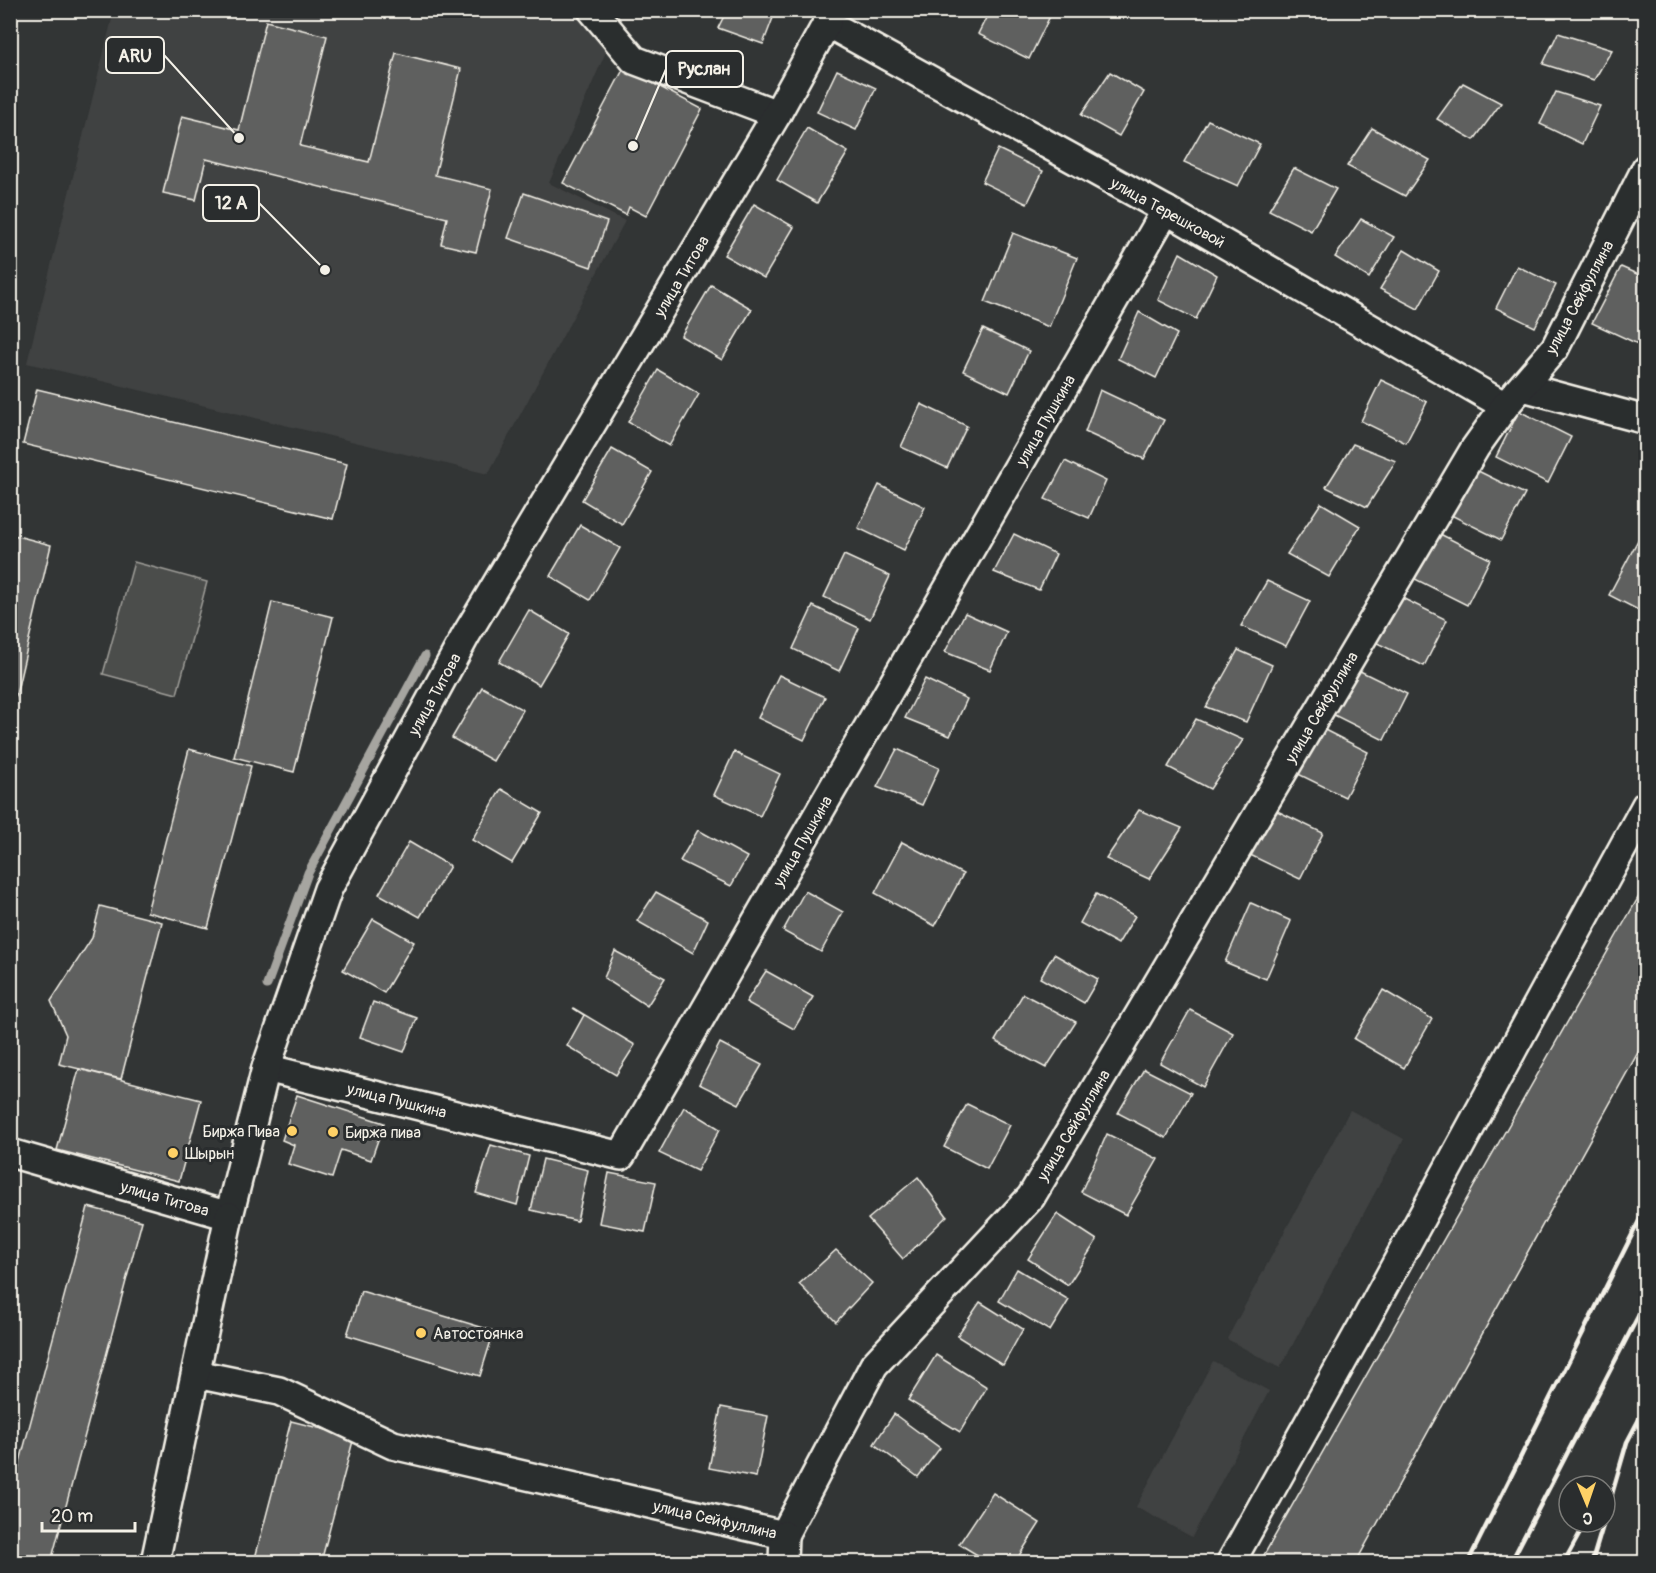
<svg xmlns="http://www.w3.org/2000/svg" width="1656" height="1573" font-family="Pangolin,sans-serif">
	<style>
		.built { fill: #404242 }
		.green { fill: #4b4d4c; stroke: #a09f9a; stroke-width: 1.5 }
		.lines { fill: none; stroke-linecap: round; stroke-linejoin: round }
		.stream { stroke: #a6a5a0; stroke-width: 9 }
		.building { fill: #5f605f; stroke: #f4f1e8; stroke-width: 1.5 }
		.street-casing { stroke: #f4f1e8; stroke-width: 32 }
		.street { stroke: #2a2d2e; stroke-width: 27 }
		.rail { stroke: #f4f1e8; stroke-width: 4.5 }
		.poi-dot { fill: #ffd166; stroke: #2a2d2e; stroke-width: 2 }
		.labels { text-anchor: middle; stroke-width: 6; stroke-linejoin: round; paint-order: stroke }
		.street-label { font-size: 16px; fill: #f4f1e8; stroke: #2a2d2e }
		.poi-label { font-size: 16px; fill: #f4f1e8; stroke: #2a2d2e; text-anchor: start }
		.leader { fill: none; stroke: #f4f1e8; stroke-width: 2 }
		.callout-dot { fill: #f4f1e8; stroke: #2a2d2e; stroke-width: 2 }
		.callout { fill: #2a2d2e; stroke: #f4f1e8; stroke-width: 2 }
		.callout-label { font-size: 18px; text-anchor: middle; font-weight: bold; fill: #f4f1e8 }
	</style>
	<rect width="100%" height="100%" fill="#323535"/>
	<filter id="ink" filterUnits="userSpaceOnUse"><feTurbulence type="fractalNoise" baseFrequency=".0167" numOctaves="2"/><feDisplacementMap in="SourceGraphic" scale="12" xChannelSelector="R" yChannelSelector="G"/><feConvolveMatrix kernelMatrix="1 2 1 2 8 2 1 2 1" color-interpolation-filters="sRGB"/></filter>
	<g filter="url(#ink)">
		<g class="built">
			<path d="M114,11H578L580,20L608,47L549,183L625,221L488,474L27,363Z"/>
			<path d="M1350,1110L1404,1139L1280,1368L1227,1339Z"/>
			<path d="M1213,1361L1269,1391L1192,1537L1136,1507Z"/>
		</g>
		<path class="green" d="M134,562L207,582L177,694L103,674Z"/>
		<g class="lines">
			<path class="stream" d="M267,985L308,873L425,656"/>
		</g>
		<g class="building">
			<path d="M727,10H776L763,44L718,28Z"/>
			<path d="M990,10H1053L1029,59L978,34Z"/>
			<path d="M266,21L327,36L300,146L369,162L396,53L461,69L435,175L492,189L476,252L441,244L447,218L206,159L196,200L163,193L182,116L239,130Z"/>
			<path d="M1558,33L1612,50L1594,80L1543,64Z"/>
			<path d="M624,68L702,109L646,216L629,207L626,215L563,183Z"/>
			<path d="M837,70L876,88L856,130L817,112Z"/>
			<path d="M1110,72L1144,92L1119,136L1081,115Z"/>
			<path d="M1463,83L1501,103L1474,140L1437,119Z"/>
			<path d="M1556,92L1600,106L1582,144L1540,124Z"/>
			<path d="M1208,120L1260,144L1238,186L1184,162Z"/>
			<path d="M807,128L848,152L817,203L777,180Z"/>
			<path d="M1372,128L1430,160L1405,196L1347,166Z"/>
			<path d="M998,149L1043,171L1027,204L982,182Z"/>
			<path d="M1294,168L1336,189L1311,231L1269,210Z"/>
			<path d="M524,193L607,222L591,267L508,238Z"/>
			<path d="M754,204L794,227L764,278L724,255Z"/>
			<path d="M1361,219L1394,237L1369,278L1335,257Z"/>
			<path d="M1013,233L1077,258L1049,327L985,302Z"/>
			<path d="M1646,235V253L1638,249Z"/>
			<path d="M1404,250L1439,271L1418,309L1380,289Z"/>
			<path d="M1180,253L1217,275L1196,319L1158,300Z"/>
			<path d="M1517,266L1556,285L1535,327L1496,308Z"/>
			<path d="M1621,267L1646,278V333L1640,345L1592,323Z"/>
			<path d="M711,285L752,309L722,360L681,336Z"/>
			<path d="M1139,312L1177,334L1156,378L1118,359Z"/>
			<path d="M983,329L1029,351L1009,393L963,371Z"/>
			<path d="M658,370L699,394L669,446L628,422Z"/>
			<path d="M1381,380L1427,402L1406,443L1361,421Z"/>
			<path d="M37,389L347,464L333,519L23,444Z"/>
			<path d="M1100,390L1164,420L1144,459L1085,432Z"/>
			<path d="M921,404L967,426L947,468L901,447Z"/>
			<path d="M1519,411L1571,437L1548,483L1496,457Z"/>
			<path d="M1353,444L1396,461L1367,507L1326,487Z"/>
			<path d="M612,449L652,472L622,524L582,500Z"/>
			<path d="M1065,461L1106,481L1089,518L1045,499Z"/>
			<path d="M1472,468L1525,494L1501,540L1449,514Z"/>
			<path d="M879,485L925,507L904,550L858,528Z"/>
			<path d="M1321,503L1360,526L1329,577L1287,554Z"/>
			<path d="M580,525L620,548L590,600L550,576Z"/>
			<path d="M1438,533L1490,559L1467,605L1415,579Z"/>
			<path d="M10,534L51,545L10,721Z"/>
			<path d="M1014,534L1056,554L1039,590L994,572Z"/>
			<path d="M1638,540L1646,544V614L1609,595Z"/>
			<path d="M844,555L890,576L870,619L824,597Z"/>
			<path d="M1267,581L1310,601L1286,646L1241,626Z"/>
			<path d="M1394,594L1447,620L1424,666L1371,640Z"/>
			<path d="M272,602L333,617L294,772L234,757Z"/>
			<path d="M813,606L859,628L839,671L793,649Z"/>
			<path d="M529,610L569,634L539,685L499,662Z"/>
			<path d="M965,613L1007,632L990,670L945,652Z"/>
			<path d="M1238,650L1272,665L1246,722L1206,707Z"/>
			<path d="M1354,668L1407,694L1384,740L1332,714Z"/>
			<path d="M779,675L825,697L804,740L758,718Z"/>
			<path d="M925,679L967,699L950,736L905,718Z"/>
			<path d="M482,687L523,710L493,761L452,738Z"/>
			<path d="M1196,719L1243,740L1210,789L1168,767Z"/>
			<path d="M1315,725L1368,752L1345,797L1292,771Z"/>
			<path d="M189,749L251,766L208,928L147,912Z"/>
			<path d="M897,749L939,768L922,805L877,787Z"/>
			<path d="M734,752L780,774L760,816L714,795Z"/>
			<path d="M501,789L542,813L512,863L472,840Z"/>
			<path d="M1271,808L1323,833L1300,879L1248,854Z"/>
			<path d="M1139,810L1182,828L1149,879L1106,859Z"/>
			<path d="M698,830L747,857L731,886L680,861Z"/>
			<path d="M409,842L450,866L420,917L379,894Z"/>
			<path d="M902,842L963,874L935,926L875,893Z"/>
			<path d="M1646,884V1038L1356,1562H1260Z"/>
			<path d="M805,891L843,912L821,952L783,931Z"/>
			<path d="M656,892L708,920L693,953L637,921Z"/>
			<path d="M1096,894L1135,916L1118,944L1080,923Z"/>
			<path d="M1251,903L1291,921L1266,979L1225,962Z"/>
			<path d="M100,906L162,922L121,1079L59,1064L66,1035L51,1001L92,938Z"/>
			<path d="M373,919L414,942L384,993L343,970Z"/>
			<path d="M615,951L665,978L647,1006L604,978Z"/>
			<path d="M1054,954L1098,979L1084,1003L1040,978Z"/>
			<path d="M766,971L813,997L794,1029L746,1002Z"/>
			<path d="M1383,990L1432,1019L1404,1068L1354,1039Z"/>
			<path d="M1023,994L1076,1022L1046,1068L995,1041Z"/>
			<path d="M373,1002L417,1018L404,1052L360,1037Z"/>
			<path d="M573,1008L635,1045L616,1075L567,1046L584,1015Z"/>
			<path d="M1190,1010L1233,1033L1203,1087L1160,1063Z"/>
			<path d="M720,1043L762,1065L739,1104L699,1084Z"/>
			<path d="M79,1069L201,1100L179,1181L57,1150Z"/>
			<path d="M1144,1069L1191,1093L1166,1138L1118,1113Z"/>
			<path d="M297,1095L384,1123L371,1160L341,1150L332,1178L288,1164L294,1145L282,1140Z"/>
			<path d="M967,1104L1010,1125L987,1169L944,1147Z"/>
			<path d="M684,1107L720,1129L697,1171L659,1153Z"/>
			<path d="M1107,1134L1158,1159L1126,1215L1081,1192Z"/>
			<path d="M491,1145L529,1156L517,1205L476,1193Z"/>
			<path d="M543,1159L588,1170L577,1221L531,1210Z"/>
			<path d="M609,1173L656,1182L645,1232L599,1223Z"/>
			<path d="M918,1177L947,1216L903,1259L868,1219Z"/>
			<path d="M88,1207L142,1221L51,1562H10V1499Z"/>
			<path d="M1057,1214L1097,1240L1068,1285L1028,1259Z"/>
			<path d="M836,1250L872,1283L836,1322L799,1284Z"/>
			<path d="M1017,1269L1069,1300L1050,1331L999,1301Z"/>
			<path d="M361,1291L494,1331L480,1376L347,1335Z"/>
			<path d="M980,1302L1023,1329L1003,1365L957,1336Z"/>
			<path d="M936,1355L987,1387L960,1432L908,1400Z"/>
			<path d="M721,1407L768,1416L756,1477L709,1468Z"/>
			<path d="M894,1414L940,1448L918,1477L874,1444Z"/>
			<path d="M291,1421L354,1437L321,1562H254Z"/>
			<path d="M993,1493L1040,1523L1015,1562H989L959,1544Z"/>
		</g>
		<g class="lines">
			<g class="street-casing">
				<g id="street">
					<path d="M592,10L634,60L777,114"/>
					<path d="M827,23L1166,210L1505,406"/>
					<path d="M1523,387L1646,420"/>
					<path d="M266,1068L621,1156L1166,210"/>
					<path d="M10,1153L229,1216L266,1068L328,889L466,635L777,114L827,23L830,10"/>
					<path d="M196,1374L279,1391L393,1445L784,1535L874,1365L1031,1197L1475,448L1505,406L1555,348L1646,168"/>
					<path d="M155,1562L229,1216"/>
					<path d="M783,1562L784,1535"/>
					<path d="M1231,1562L1365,1321L1646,805"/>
				</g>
			</g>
			<use href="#street" class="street"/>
			<g class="rail">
				<path d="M1605,1518L1627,1442L1646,1406"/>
				<path d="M1468,1562L1646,1207"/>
				<path d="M1511,1562L1646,1301"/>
				<path d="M1564,1562L1586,1522"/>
				<path d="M1592,1562L1604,1522"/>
			</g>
		</g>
	</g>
	<g class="poi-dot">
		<circle cx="292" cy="1131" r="6"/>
		<circle cx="333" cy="1132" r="6"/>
		<circle cx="173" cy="1153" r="6"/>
		<circle cx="421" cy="1333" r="6"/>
	</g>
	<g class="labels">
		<g class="street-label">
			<text transform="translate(1168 212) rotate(29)" y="6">улица Терешковой</text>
			<text transform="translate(681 276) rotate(-59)" y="6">улица Титова</text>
			<text transform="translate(1579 297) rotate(-62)" y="6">улица Сейфуллина</text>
			<text transform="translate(1045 420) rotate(-60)" y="6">улица Пушкина</text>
			<text transform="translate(434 694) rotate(-61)" y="6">улица Титова</text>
			<text transform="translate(1321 707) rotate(-59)" y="6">улица Сейфуллина</text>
			<text transform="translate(802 841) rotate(-60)" y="6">улица Пушкина</text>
			<text transform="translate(397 1100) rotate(14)" y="6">улица Пушкина</text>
			<text transform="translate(1073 1125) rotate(-59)" y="6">улица Сейфуллина</text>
			<text transform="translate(165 1198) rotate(16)" y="6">улица Титова</text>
			<text transform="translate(715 1519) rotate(13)" y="6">улица Сейфуллина</text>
		</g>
		<g class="poi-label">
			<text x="280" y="1137" text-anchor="end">Биржа Пива</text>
			<text x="345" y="1138">Биржа пива</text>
			<text x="185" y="1159">Шырын</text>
			<text x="433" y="1339">Автостоянка</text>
		</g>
	</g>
	<path class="leader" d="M239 138L164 55M633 146L666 69M325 270L259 203"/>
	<g class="callout-dot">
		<circle cx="239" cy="138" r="6"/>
		<circle cx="633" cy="146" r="6"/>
		<circle cx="325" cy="270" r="6"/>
	</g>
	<g class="callout">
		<rect x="106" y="37" width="58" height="36" rx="6"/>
		<rect x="666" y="51" width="77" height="36" rx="6"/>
		<rect x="203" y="185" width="56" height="36" rx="6"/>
	</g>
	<g class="callout-label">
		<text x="135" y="62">ARU</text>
		<text x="704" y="75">Руслан</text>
		<text x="231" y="209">12 А</text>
	</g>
	<rect width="1656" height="1573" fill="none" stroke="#2a2d2e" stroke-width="36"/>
	<rect x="18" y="18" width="1620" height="1537" fill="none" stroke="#f4f1e8" stroke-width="2" filter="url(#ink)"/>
	<g transform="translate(1587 1504) rotate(178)"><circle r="28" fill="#2a2d2e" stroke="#7b7b78" stroke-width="1.5"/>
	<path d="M0-4.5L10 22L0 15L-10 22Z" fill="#ffd166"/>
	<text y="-9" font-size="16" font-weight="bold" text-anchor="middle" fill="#f4f1e8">С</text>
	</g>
	<path d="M42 1522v9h93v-9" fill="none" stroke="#f4f1e8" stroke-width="3"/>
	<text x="51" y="1522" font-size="18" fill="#f4f1e8" stroke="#2a2d2e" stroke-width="4.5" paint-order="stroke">20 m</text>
</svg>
